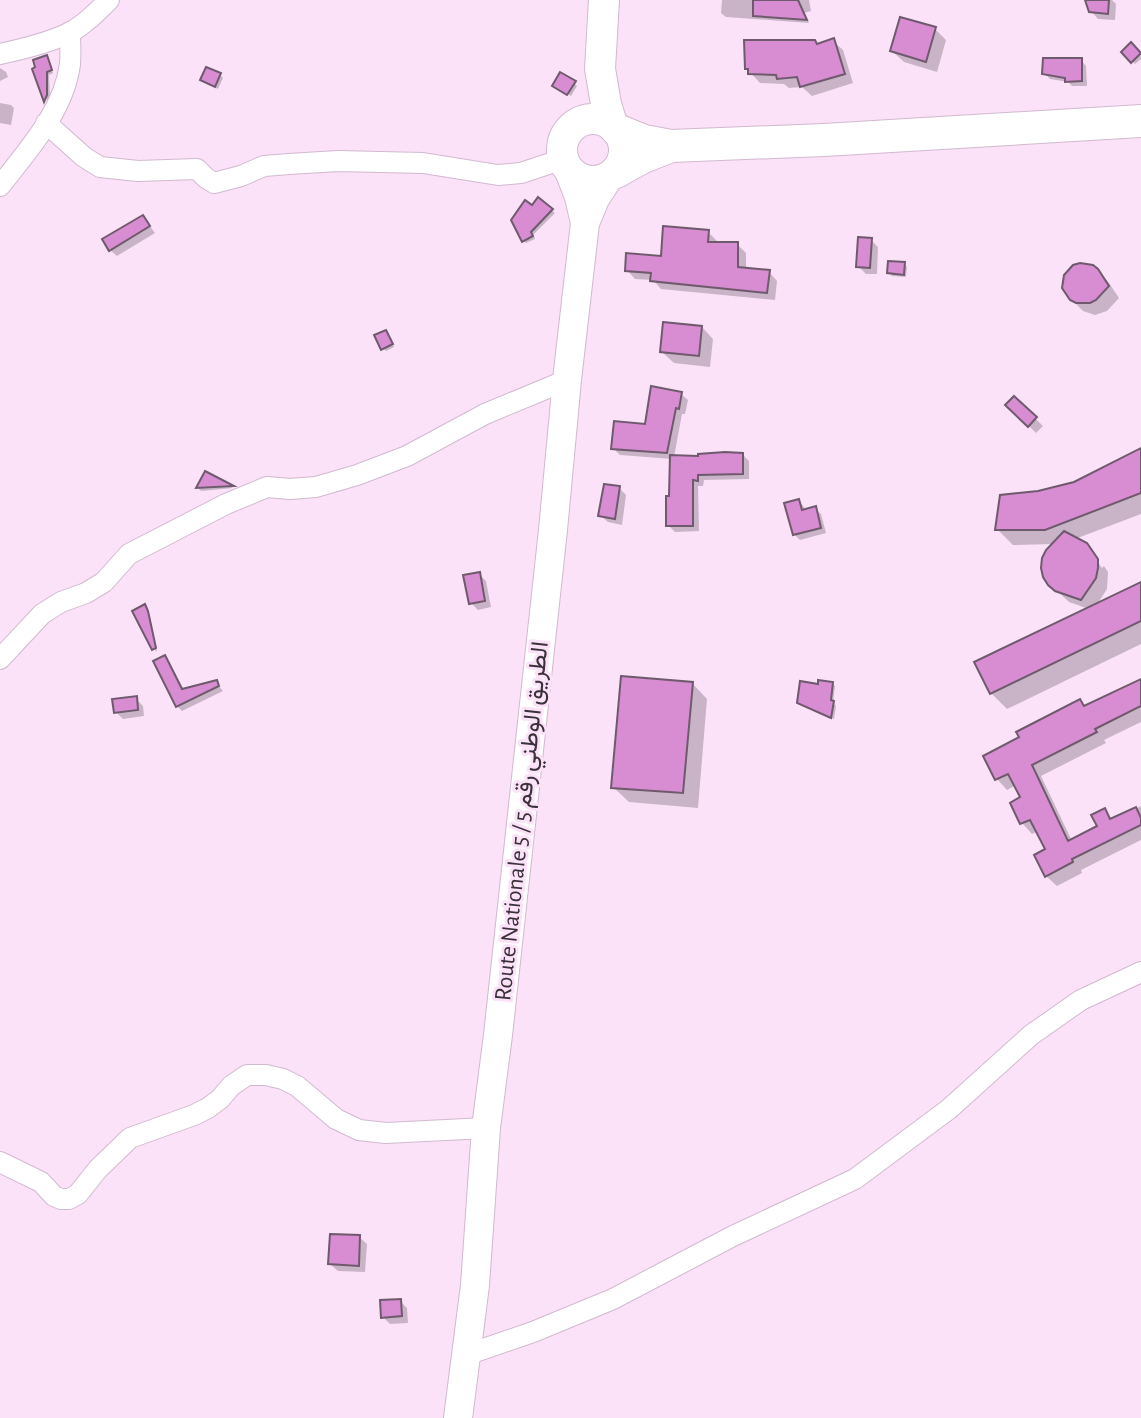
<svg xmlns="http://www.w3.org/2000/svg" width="1141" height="1418" font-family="'Alegreya Sans',Vazirmatn,sans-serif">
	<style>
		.shadow { fill: #0003 }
		.building { fill: #d88dd3; stroke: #6f5a6d; stroke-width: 2 }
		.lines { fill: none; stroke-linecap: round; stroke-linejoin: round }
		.minor-casing { stroke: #d1b9cf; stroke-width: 22 }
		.secondary-casing { stroke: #d1b9cf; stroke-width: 30 }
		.primary-casing { stroke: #d1b9cf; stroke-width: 32 }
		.trunk-casing { stroke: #d1b9cf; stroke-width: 34 }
		.minor { stroke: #fff; stroke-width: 20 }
		.secondary { stroke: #fff; stroke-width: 28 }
		.primary { stroke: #fff; stroke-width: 30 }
		.trunk { stroke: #fff; stroke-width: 32 }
		.labels { text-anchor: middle; stroke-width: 6; stroke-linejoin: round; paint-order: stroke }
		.street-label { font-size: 24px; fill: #3a313a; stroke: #fbe2f8 }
	</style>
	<rect width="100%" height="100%" fill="#fbe2f8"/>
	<g class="shadow">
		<path d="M722,0H809L811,11L804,13L809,23L726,17L721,13Z"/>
		<path d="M1094,0H1112L1116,4L1115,20L1098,19L1091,11Z"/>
		<path d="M935,29L946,40L937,72L904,62L892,51Z"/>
		<path d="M833,41L843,50L853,83L812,96L802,87L789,88L784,84L760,83L747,69Z"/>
		<path d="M1131,45L1141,56V59L1135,64L1124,52Z"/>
		<path d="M46,58L49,61L53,73L49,75L50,99L48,102L34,70Z"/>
		<path d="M1081,60L1086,66L1087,86H1072L1068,82L1050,79L1044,73Z"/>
		<path d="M0,68L6,72L8,77L0,81Z"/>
		<path d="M220,75L223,78L218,89L202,80Z"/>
		<path d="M574,83L577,86L571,96L558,88Z"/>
		<path d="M0,103L11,105L14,108L11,125L0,123Z"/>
		<path d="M539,200L555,213L533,235L535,239L526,243L523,240L532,208Z"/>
		<path d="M143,217L155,233L117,256L110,250Z"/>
		<path d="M708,232L717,241L716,244H737L746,253V270L769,272L777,281L775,300L661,289L653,280L635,279L627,270L662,259Z"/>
		<path d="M871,240L878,247L877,274H866L858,266Z"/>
		<path d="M904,264L907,267L906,277L892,276L889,272Z"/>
		<path d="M1097,270L1109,283L1119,298L1107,311L1095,315L1083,311L1071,299Z"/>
		<path d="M702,327L713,339L710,367L674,363L662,352Z"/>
		<path d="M388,335L394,347L386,351L383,348Z"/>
		<path d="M681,394L688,400L685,414H682L674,457L743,455L749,461V479L704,480L703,486H698L699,531L675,532L668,525L671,498L672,459L620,455L613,448L647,426Z"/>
		<path d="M1014,398L1043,426L1036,433L1008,405Z"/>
		<path d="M1141,451V514L1075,539L1090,551L1102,568L1104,566L1108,572L1107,589L1096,606L1141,584V644L1007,709L991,693L1089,609L1069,602L1050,584L1054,544L1013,545L997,529L1038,493L1075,484Z"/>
		<path d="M205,474L233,488L201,491L198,488Z"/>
		<path d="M619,488L626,495L622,525L608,522L600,515Z"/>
		<path d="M799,501L804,507L806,511L815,509L821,514L826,533L800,540L794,534Z"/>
		<path d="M479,574L486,581L491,607L478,610L471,603Z"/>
		<path d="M147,610L150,616L157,652L154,649Z"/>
		<path d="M164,657L169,662L184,690L216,683L223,691L182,711L177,706Z"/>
		<path d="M1141,681V722L1104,740L1106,743L1041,776L1072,841L1099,827L1104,811L1113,820L1141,806V840L1081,870L1082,873L1057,886L1046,876L1047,850L1038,831L1032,834L1022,823L1012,804L1023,798L1016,785L1007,790L997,779L985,756L1021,738L1080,701L1086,708Z"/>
		<path d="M692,683L707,699L698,808L629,802L613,787Z"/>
		<path d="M832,683L835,686L833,703L836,706L834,719L802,705L799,702Z"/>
		<path d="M136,699L143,706L144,716L123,719L116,712Z"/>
		<path d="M359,1237L367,1244L365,1272L338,1271L330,1264Z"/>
		<path d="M400,1301L407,1308L408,1323L390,1324L383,1317Z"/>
	</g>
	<g class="building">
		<path d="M753,0H798L807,20L753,16Z"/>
		<path d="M1085,0H1109L1108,14L1089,12Z"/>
		<path d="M900,17L936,27L926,62L890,51Z"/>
		<path d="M834,38L845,74L800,87L797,77L777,79L776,75L748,74V69H745L744,40H815L817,44Z"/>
		<path d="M1131,42L1141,53L1131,63L1121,52Z"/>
		<path d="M47,55L52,70L47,72V95L44,102L32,69L35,67L33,60Z"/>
		<path d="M1043,58H1082V81L1065,82V78L1042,74Z"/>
		<path d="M206,67L221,73L215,87L200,80Z"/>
		<path d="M560,72L576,81L567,95L552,86Z"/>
		<path d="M538,197L553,209L531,232L533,236L522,242L511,220L525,200L532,205Z"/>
		<path d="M143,215L150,226L109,251L102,239Z"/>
		<path d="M663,226L709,230L708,242H738V267L770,270L767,293L650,281L651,273L625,271L626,253L661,256Z"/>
		<path d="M858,237L872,238L870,268L856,267Z"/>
		<path d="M888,261L905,262L904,275L887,273Z"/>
		<path d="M1080,263L1093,265L1098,269L1109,286L1096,300L1090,303H1076L1070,300L1062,288L1064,275L1073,265Z"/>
		<path d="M663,322L702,326L699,356L660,352Z"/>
		<path d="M386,330L393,344L381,350L374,335Z"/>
		<path d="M651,386L682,392L679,409L676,408L667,453L611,449L614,421L645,424Z"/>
		<path d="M1014,396L1037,417L1028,427L1005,405Z"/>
		<path d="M1141,448V493L1045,530H995L1000,495L1038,491L1074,482Z"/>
		<path d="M725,452L743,453V474L698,475V481L693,480V526H666V496H669L670,455L698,456V454Z"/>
		<path d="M205,471L234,486L196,488Z"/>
		<path d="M604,484L620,486L615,519L598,516Z"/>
		<path d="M799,499L802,510L816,506L821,528L793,535L784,503Z"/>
		<path d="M1064,531L1087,543L1098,559V568L1096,578L1081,600L1055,591L1048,585L1043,577L1041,568L1042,558L1046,550Z"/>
		<path d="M480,572L485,601L469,604L463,575Z"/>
		<path d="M1141,582V621L990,694L974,662Z"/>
		<path d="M145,604L148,611L156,648L152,650L132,611Z"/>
		<path d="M165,655L182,689L217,680L219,686L176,707L153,661Z"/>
		<path d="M621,676L693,682L683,793L611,788Z"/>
		<path d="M1141,679V706L1095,729L1097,732L1032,765L1068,841L1097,826L1091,815L1105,808L1110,819L1136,807L1141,818V825L1072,859L1073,862L1045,877L1034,855L1045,849L1030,820L1020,824L1010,803L1020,797L1008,774L995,780L983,756L1019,737L1016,732L1080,699L1084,706Z"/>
		<path d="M818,680L833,682L831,700L834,701L831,718L797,703L800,681L818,684Z"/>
		<path d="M137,696L138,710L114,713L112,699Z"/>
		<path d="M330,1234L360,1235L359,1266L328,1264Z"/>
		<path d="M401,1299L402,1316L381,1318L380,1300Z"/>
	</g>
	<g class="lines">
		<g class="minor-casing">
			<g id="minor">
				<path d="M0,54C23,49 48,43 69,33C84,25 97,12 109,0"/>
				<path d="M46,123L84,157L100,167L138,171L197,169L206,178L214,183L241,176L264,166L289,164L338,161L423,163L498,175L521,173L563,159"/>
				<path d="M0,186C28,150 64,111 70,64C71,54 70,43 70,32"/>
				<path d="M0,659L42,614L61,602L86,593L104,582L129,554L226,504L267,487L290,489L316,487L357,475L407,456L485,414L567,380"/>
				<path d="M0,1162L41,1182L54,1196L61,1199H69L78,1194L98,1169L130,1138L194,1115L208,1108L220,1099L231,1086L247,1075H266L283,1079L297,1086L336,1119L359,1130L386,1133L486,1128"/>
				<path d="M466,1355L533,1332L613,1299L733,1236L855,1179L949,1109L1031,1035L1081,1000L1141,972"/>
			</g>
		</g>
		<g class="secondary-casing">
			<g id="secondary">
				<path d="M569,171L579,197L585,223"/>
				<path d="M458,1418L475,1285L486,1128L498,1035L553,530L567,380L585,223L595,199L609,177"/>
			</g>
		</g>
		<g class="primary-casing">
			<g id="primary">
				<path d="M604,0L600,69L606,104L613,127"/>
				<circle cx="593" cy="150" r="31"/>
			</g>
		</g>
		<g class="trunk-casing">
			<g id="trunk">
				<path d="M617,130L644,141L671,146L824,140L1141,121"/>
				<path d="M616,172L643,157L671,146"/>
			</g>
		</g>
		<use href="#minor" class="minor"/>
		<use href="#secondary" class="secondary"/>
		<use href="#primary" class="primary"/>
		<use href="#trunk" class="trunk"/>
	</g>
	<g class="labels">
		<g class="street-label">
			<text transform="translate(521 821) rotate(-84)" y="8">Route Nationale 5 / الطريق الوطني رقم 5</text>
		</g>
	</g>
</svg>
